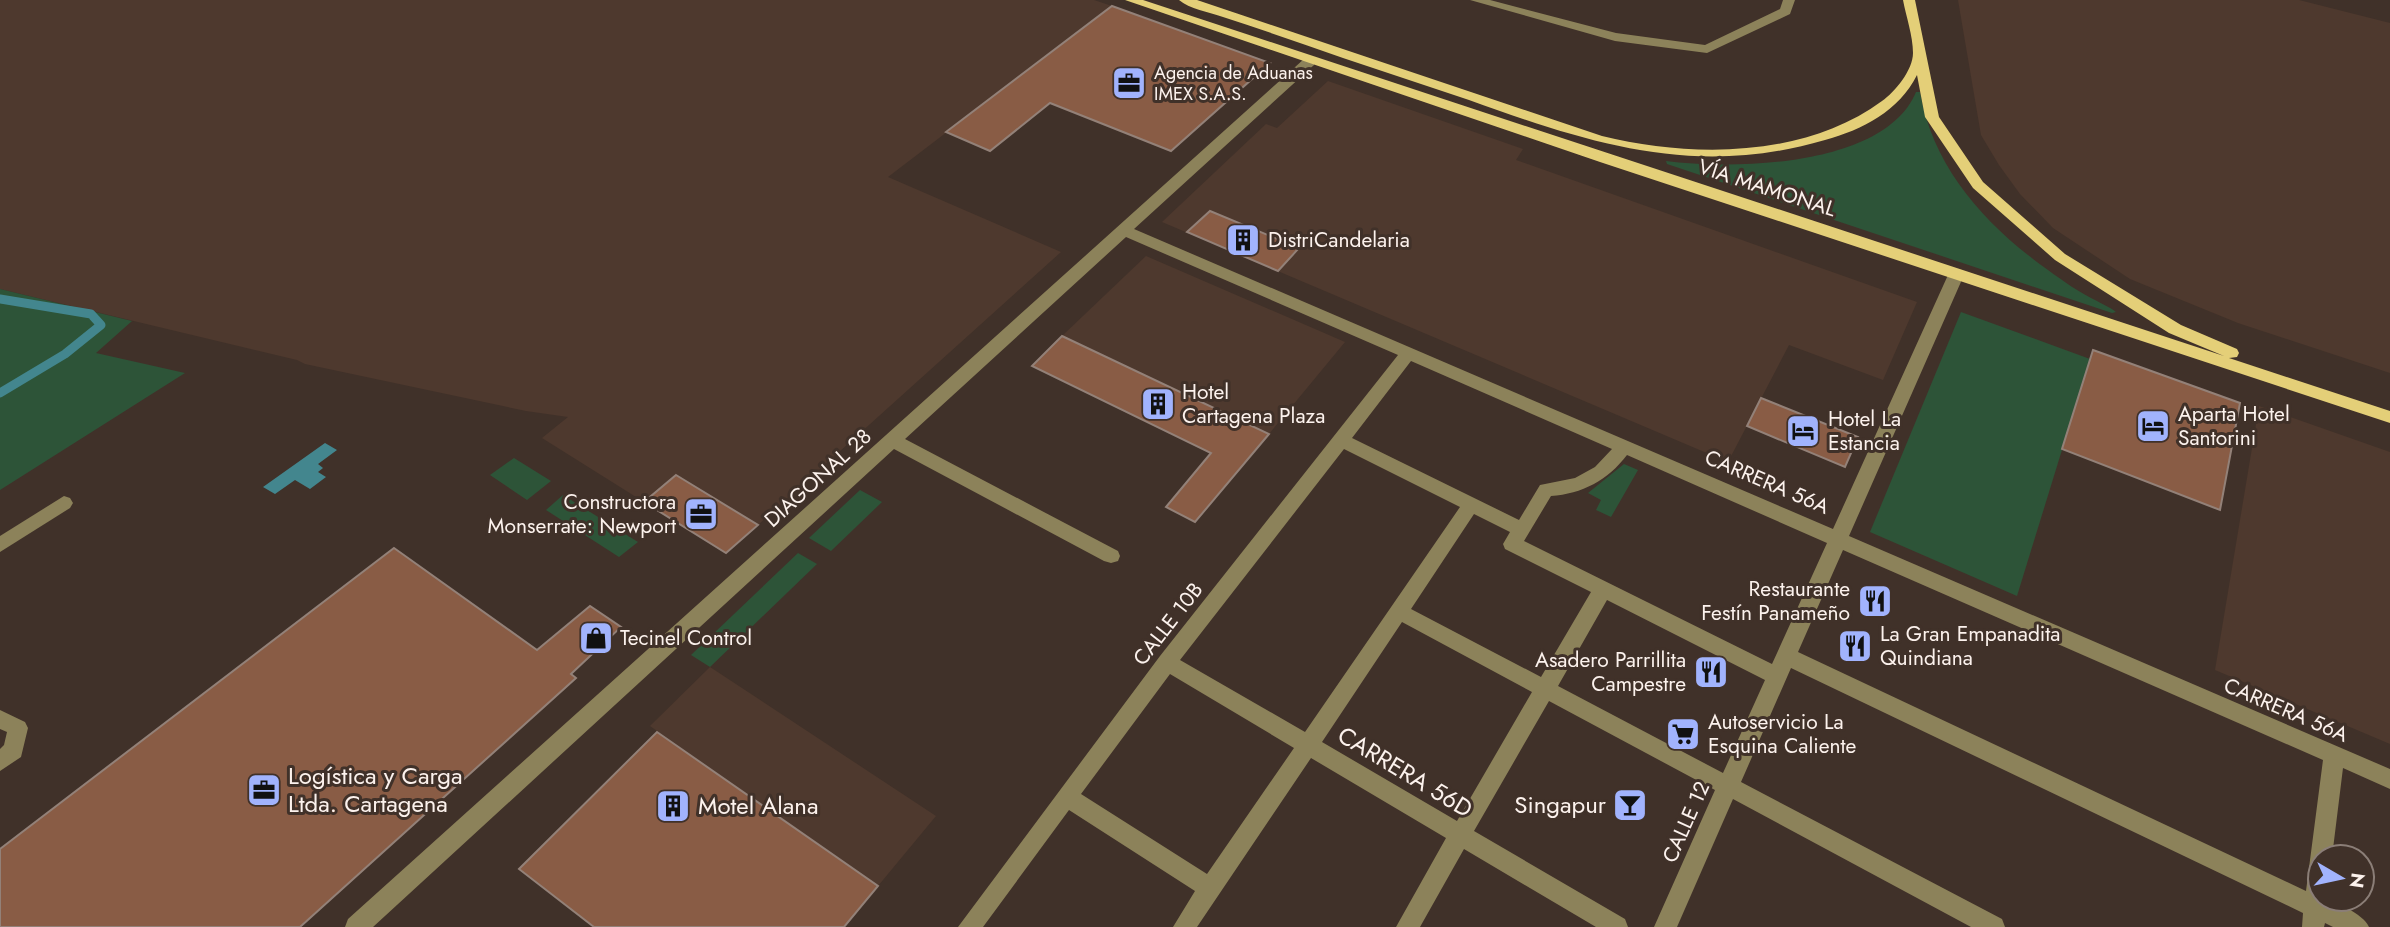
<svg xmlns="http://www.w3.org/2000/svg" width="2390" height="927" font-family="Jost,sans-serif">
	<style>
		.built { fill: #4e392e }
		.green { fill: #2d5438 }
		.water { fill: #43868e }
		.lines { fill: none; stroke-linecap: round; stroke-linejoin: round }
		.stream { stroke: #43868e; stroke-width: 9 }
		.building { fill: #895c45; stroke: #938178; stroke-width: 2 }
		.minor { fill: #8c825a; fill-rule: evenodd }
		.major { fill: #e4cf78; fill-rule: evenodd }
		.labels { text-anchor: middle; stroke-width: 6; stroke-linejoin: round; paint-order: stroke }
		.far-poi-label { font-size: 18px; fill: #fcf2ed; stroke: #403129; text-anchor: start }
		.street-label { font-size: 21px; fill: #fcf2ed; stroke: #403129 }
		.poi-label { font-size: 21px; fill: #fcf2ed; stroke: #403129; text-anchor: start }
		.near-street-label { font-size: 24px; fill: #fcf2ed; stroke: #403129 }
		.near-poi-label { font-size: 24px; fill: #fcf2ed; stroke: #403129; text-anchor: start }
	</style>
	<rect width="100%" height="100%" fill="#403129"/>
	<g class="built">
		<path d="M0,0H1094L1112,6L888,177L1061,252L758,525L676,476L644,502L542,438L568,417L526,411L305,364L297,360L0,289Z"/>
		<path d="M1958,0H2299L2390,23V373L2238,323L2130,279L2053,228L2020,194L1999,165L1981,135Z"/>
		<path d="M1328,81L1523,149L1516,160L1917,302L1883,380L1789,345L1728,462L1162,222L1266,124L1277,128Z"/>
		<path d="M1146,256L1345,342L1269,434L1062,336Z"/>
		<path d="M2259,406L2390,452V744L2215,670Z"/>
		<path d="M710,667L936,816L878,886L650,726Z"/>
	</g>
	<g class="green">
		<path d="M1916,92H1920C1933,168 1986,226 2048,270C2063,281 2080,293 2097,301C2104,305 2110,307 2116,312L2112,313L1667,164L1666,161C1734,170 1885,167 1916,92Z"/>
		<path d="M0,289L132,321L96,353L185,373L0,490Z"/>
		<path d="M1961,312L2090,359L2017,596L1870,532Z"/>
		<path d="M514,458L551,481L527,500L490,475Z"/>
		<path d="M1624,464L1638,470L1611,517L1596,510L1601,500L1588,493Z"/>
		<path d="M860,490L882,502L831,551L809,538Z"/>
		<path d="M563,495L638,542L619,557L546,510Z"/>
		<path d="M798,553L817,564L710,667L691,655Z"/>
	</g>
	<path class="water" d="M325,443L337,450L318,464L323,468L318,472L326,477L310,489L295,480L275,494L263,487Z"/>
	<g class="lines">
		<path class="stream" d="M0,299L91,314L101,325L65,354L0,393"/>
	</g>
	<g class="building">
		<path d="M1112,6L1270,63L1171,151L1050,103L990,151L946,132Z"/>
		<path d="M1210,211L1299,248L1278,271L1187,232Z"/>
		<path d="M1062,336L1269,434L1195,522L1166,507L1211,453L1032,366Z"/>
		<path d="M2093,350L2240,403L2220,510L2062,449Z"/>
		<path d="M1761,398L1858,437L1845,467L1747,426Z"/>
		<path d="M676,475L758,525L726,553L644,502Z"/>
		<path d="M394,548L537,650L590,606L621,627L571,674L576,678L300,927H0V849Z"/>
		<path d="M657,732L878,886L844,927H594L519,869Z"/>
	</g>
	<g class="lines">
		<g class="minor">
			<path d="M1470,0H1490L1616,33L1705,45L1780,9L1783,0H1795L1790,14L1707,53L1615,41Z"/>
			<path d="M1309,58L1315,62L1314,65L1134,229L1833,529L1948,275L1951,271H1961L1964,275L1849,536L2390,769V789L2343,768L2332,857H2320V899C2332,899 2364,914 2369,927H2333L2325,923L2324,927H2302L2303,913L1791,668L1741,782L2002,919L2005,927H1971L1733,799L1677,927H1654L1715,790L1549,701L1474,831L1625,919L1628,927H1596L1464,849L1420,927H1396L1446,838L1311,758L1197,927H1173L1195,891L1069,810L983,927H958L1160,656L1398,355L1126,237L905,439L1118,551L1120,556L1118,561L1111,563L1104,561L894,449L373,927H345L348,919L1304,59ZM1411,361L1612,449L1595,467L1575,478L1540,485L1519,520L1352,438ZM1344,449L1460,507L1305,732L1180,660ZM1627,455L1827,543L1772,664L1524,541L1551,496C1582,494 1608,480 1627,455ZM1474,514L1510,532L1503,544L1505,549L1591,592L1541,677L1411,609ZM1843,550L2323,760L2306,891L1798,652ZM1607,600L1765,680L1723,773L1558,686ZM1402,622L1532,692L1457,821L1322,742ZM1170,674L1294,748L1207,874L1081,794Z"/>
			<path d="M64,496L70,498L73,503L70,508L0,552V536Z"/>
			<path d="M0,710L25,722L28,728L21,757L0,771V749L4,745L7,732L0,729Z"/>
		</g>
		<path class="major" d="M1125,0H1143L2224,356L2169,333L2055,260L1973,188L1925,117L1917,75C1899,111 1862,130 1825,140C1695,178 1591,144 1469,100C1427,86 1385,72 1343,58C1303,44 1263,30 1223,17C1209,12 1189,9 1179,0H1197L1602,136C1692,158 1805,158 1882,101C1895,92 1913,70 1913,53C1913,36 1906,16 1903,0H1915L1939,117L1983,182L2065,254L2181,325L2237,349L2239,353L2237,357L2229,358L2390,411V423L1600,162Z"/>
	</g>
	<defs>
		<g id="office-square" transform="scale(1.75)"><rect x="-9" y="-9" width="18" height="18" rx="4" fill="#a1b3fd" stroke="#403129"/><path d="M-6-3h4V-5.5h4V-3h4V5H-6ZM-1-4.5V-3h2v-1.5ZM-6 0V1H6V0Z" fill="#111"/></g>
		<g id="building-square" transform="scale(1.75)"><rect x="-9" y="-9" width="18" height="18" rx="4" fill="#a1b3fd" stroke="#403129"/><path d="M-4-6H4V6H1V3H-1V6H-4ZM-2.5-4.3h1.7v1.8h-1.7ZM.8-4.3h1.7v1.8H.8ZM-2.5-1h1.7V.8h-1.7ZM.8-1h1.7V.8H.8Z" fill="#111"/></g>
		<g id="hotel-square" transform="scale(1.75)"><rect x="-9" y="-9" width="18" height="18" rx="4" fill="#a1b3fd" stroke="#403129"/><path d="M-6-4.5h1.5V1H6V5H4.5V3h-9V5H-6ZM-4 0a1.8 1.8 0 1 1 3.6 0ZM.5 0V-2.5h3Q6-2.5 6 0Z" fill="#111"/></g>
		<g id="restaurant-square" transform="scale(1.75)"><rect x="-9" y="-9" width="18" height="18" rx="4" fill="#a1b3fd" stroke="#403129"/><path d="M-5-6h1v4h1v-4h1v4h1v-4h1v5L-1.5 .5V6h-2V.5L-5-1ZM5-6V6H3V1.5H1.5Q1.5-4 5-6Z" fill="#111"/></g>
		<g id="shop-square" transform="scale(1.75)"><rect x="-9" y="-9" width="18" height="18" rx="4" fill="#a1b3fd" stroke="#403129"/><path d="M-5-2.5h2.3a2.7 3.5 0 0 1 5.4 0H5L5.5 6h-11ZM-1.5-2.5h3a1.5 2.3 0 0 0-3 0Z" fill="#111"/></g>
		<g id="supermarket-square" transform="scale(1.75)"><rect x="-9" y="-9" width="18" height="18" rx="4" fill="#a1b3fd" stroke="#403129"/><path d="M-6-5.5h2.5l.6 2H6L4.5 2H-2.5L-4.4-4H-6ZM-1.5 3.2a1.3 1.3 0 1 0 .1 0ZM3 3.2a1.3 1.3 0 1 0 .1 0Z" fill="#111"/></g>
		<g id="bar-square" transform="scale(1.75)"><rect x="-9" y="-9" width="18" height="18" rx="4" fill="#a1b3fd" stroke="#403129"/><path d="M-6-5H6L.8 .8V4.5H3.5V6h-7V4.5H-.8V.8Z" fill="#111"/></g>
	</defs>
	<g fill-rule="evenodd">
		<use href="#office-square" x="1129" y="83"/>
		<use href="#building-square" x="1243" y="240"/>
		<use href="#building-square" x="1158" y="404"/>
		<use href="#hotel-square" x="2153" y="426"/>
		<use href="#hotel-square" x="1803" y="431"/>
		<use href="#office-square" x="701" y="514"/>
		<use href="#restaurant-square" x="1875" y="601"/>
		<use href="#shop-square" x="596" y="638"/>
		<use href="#restaurant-square" x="1855" y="646"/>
		<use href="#restaurant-square" x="1711" y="672"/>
		<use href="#supermarket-square" x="1683" y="734"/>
		<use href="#office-square" x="264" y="790"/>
		<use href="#bar-square" x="1630" y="805"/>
		<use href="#building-square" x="673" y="806"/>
	</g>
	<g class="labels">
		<g class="far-poi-label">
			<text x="1154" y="79">Agencia de Aduanas<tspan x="1154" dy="21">IMEX S.A.S.</tspan></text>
		</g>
		<g class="street-label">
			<text transform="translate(1767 188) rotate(18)" y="7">VÍA MAMONAL</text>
			<text transform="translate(818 478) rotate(-42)" y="7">DIAGONAL 28</text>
			<text transform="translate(1767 482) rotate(23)" y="7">CARRERA 56A</text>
			<text transform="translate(1168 624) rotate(-52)" y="7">CALLE 10B</text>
			<text transform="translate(2286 710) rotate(23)" y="7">CARRERA 56A</text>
			<text transform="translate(1686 822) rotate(-66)" y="7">CALLE 12</text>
		</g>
		<g class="poi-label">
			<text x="1268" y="247">DistriCandelaria</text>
			<text x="1182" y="399">Hotel<tspan x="1182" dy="24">Cartagena Plaza</tspan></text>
			<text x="2178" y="421">Aparta Hotel<tspan x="2178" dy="24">Santorini</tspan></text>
			<text x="1828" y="426">Hotel La<tspan x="1828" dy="24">Estancia</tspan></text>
			<text x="676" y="509" text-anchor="end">Constructora<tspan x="676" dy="24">Monserrate: Newport</tspan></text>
			<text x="1850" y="596" text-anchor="end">Restaurante<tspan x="1850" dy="24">Festín Panameño</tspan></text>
			<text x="1880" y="641">La Gran Empanadita<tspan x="1880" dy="24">Quindiana</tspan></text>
			<text x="620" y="645">Tecinel Control</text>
			<text x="1686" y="667" text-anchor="end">Asadero Parrillita<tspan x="1686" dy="24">Campestre</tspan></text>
			<text x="1708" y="729">Autoservicio La<tspan x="1708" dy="24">Esquina Caliente</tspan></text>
		</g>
		<g class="near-street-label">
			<text transform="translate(1405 772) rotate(31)" y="8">CARRERA 56D</text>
		</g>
		<g class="near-poi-label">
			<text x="288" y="784">Logística y Carga<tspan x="288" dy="28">Ltda. Cartagena</tspan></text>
			<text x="1606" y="813" text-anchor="end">Singapur</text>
			<text x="698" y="814">Motel Alana</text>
		</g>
	</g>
	<g transform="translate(2341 878) rotate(99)"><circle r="33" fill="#403129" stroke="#8b7e77" stroke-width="2"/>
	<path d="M0-5L12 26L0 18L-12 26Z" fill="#a1b3fd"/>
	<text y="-10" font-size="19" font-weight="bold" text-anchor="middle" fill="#fcf2ed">N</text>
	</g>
</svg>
